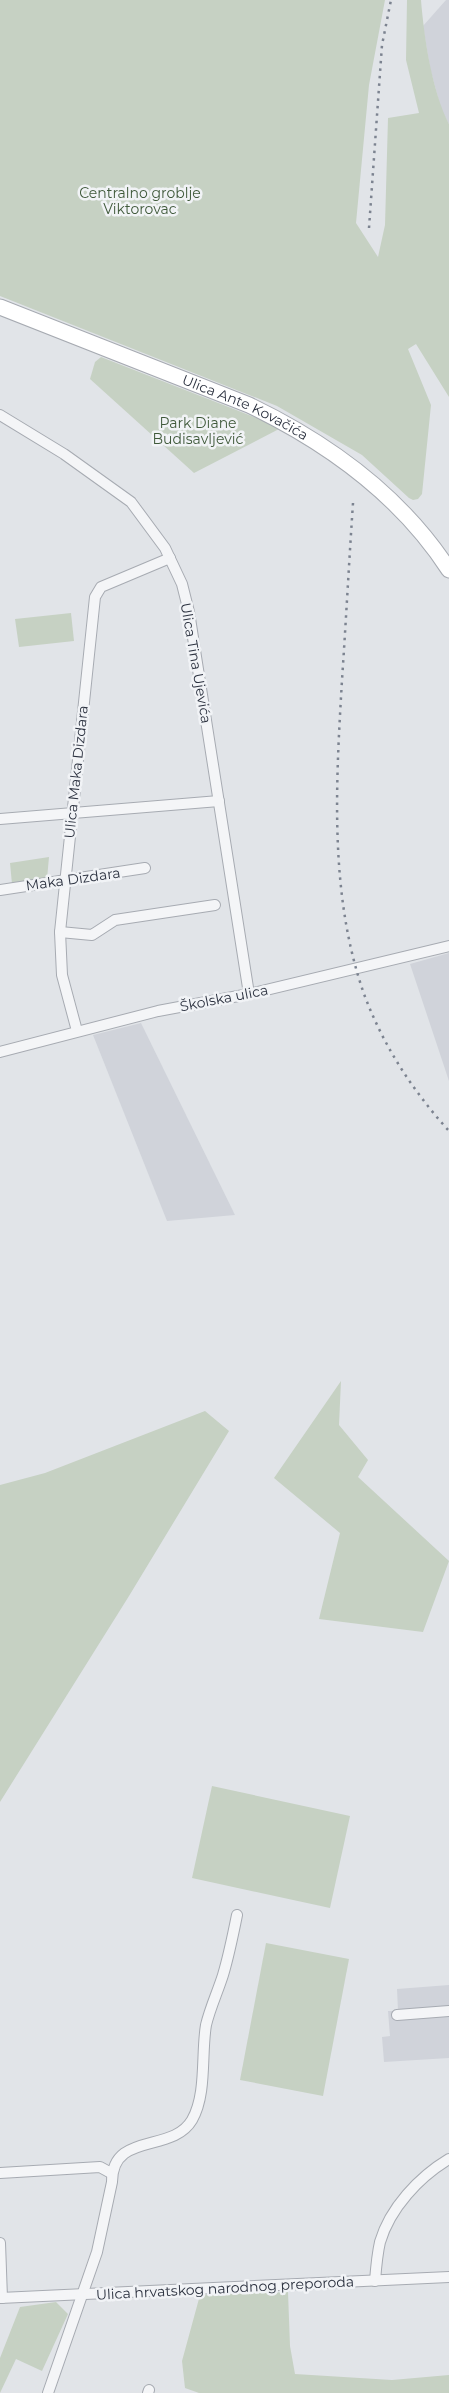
<svg xmlns="http://www.w3.org/2000/svg" width="449" height="2393" font-family="Montserrat,sans-serif">
	<style>
		.built { fill: #d0d3da }
		.green { fill: #c6d1c3 }
		.lines { fill: none; stroke-linecap: round; stroke-linejoin: round }
		.minor-casing { stroke: #a7abb2; stroke-width: 12 }
		.secondary-casing { stroke: #a7abb2; stroke-width: 17 }
		.minor { stroke: #f4f5f7; stroke-width: 10 }
		.secondary { stroke: #fff; stroke-width: 15 }
		.rail { stroke: #7c8390; stroke-width: 2.5; stroke-dasharray: 2.5 5; stroke-linecap: butt }
		.labels { text-anchor: middle; stroke-width: 5; stroke-linejoin: round; paint-order: stroke }
		.park-label { font-size: 14px; fill: #3f593a; stroke: #f1f3f6 }
		.street-label { font-size: 14px; fill: #2b313f; stroke: #f1f3f6 }
	</style>
	<rect width="100%" height="100%" fill="#e1e4e8"/>
	<g class="built">
		<path d="M446,0H449V124L441,109L430,68L423,26Z"/>
		<path d="M449,953V1081L410,964Z"/>
		<path d="M141,1023L235,1215L167,1221L93,1035Z"/>
		<path d="M449,1985V2058L384,2062L382,2037L390,2036L388,2011H398L397,1989Z"/>
	</g>
	<g class="green">
		<path d="M0,0H385L369,85L356,223L378,257L385,225L388,118L419,113L406,60L407,0H421C424,37 432,91 449,124V397L416,344L408,349L431,405L422,494L418,499L413,500L409,498L362,455L277,406L0,296Z"/>
		<path d="M101,357L267,422L279,429L194,473L90,379L95,362Z"/>
		<path d="M71,613L74,641L19,647L15,619Z"/>
		<path d="M49,857L47,879L12,884L10,863Z"/>
		<path d="M341,1381L339,1425L368,1460L358,1477L449,1561L423,1632L319,1619L340,1533L274,1478Z"/>
		<path d="M205,1411L229,1431L129,1596L0,1802V1485L45,1473Z"/>
		<path d="M212,1786L350,1816L330,1908L192,1878Z"/>
		<path d="M266,1943L349,1959L323,2096L240,2080Z"/>
		<path d="M288,2292L290,2346L295,2374L392,2380L449,2375V2393H199L185,2388L182,2361L200,2295Z"/>
		<path d="M56,2302L68,2314L42,2371L16,2359L0,2393V2358L20,2307Z"/>
	</g>
	<g class="lines">
		<g class="minor-casing">
			<g id="minor">
				<path d="M0,415L64,454L131,502L165,548L182,584L189,612L249,994"/>
				<path d="M0,819L219,801"/>
				<path d="M0,890L145,868"/>
				<path d="M60,932L92,935L115,920L215,905"/>
				<path d="M77,1031L62,975L60,932L95,597L101,587L170,558"/>
				<path d="M0,1052L158,1011L249,994L449,946"/>
				<path d="M397,2015L449,2011"/>
				<path d="M0,2173L100,2167L111,2173"/>
				<path d="M0,2243L2,2298"/>
				<path d="M375,2281C376,2268 377,2255 380,2242C390,2208 419,2177 449,2159"/>
				<path d="M0,2298L449,2277"/>
				<path d="M48,2393L97,2252L112,2182C112,2131 172,2154 192,2120C207,2094 201,2054 206,2025C210,2008 218,1991 223,1975C229,1955 233,1935 237,1915"/>
				<path d="M148,2393L149,2390"/>
			</g>
		</g>
		<g class="secondary-casing">
			<g id="secondary">
				<path id="s1" d="M0,307L249,405C328,443 401,496 449,570"/>
			</g>
		</g>
		<use href="#minor" class="minor"/>
		<use href="#secondary" class="secondary"/>
		<g class="rail">
			<path d="M369,228L382,45L391,0"/>
			<path d="M353,503C349,562 346,621 342,680C336,783 329,894 364,994C383,1045 412,1090 449,1131"/>
		</g>
	</g>
	<g class="labels">
		<g class="park-label">
			<text x="140" y="198">Centralno groblje<tspan x="140" dy="16">Viktorovac</tspan></text>
			<text x="198" y="428">Park Diane<tspan x="198" dy="16">Budisavljević</tspan></text>
		</g>
		<g class="street-label">
			<text dy="5" stroke="none"><textPath href="#s1" startOffset="265">Ulica Ante Kovačića</textPath></text>
			<text transform="translate(196 663) rotate(80)" y="5">Ulica Tina Ujevića</text>
			<text transform="translate(76 772) rotate(-84)" y="5">Ulica Maka Dizdara</text>
			<text transform="translate(73 879) rotate(-8)" y="5">Maka Dizdara</text>
			<text transform="translate(224 998) rotate(-11)" y="5">Školska ulica</text>
			<text transform="translate(225 2288) rotate(-3)" y="5">Ulica hrvatskog narodnog preporoda</text>
		</g>
	</g>
</svg>
